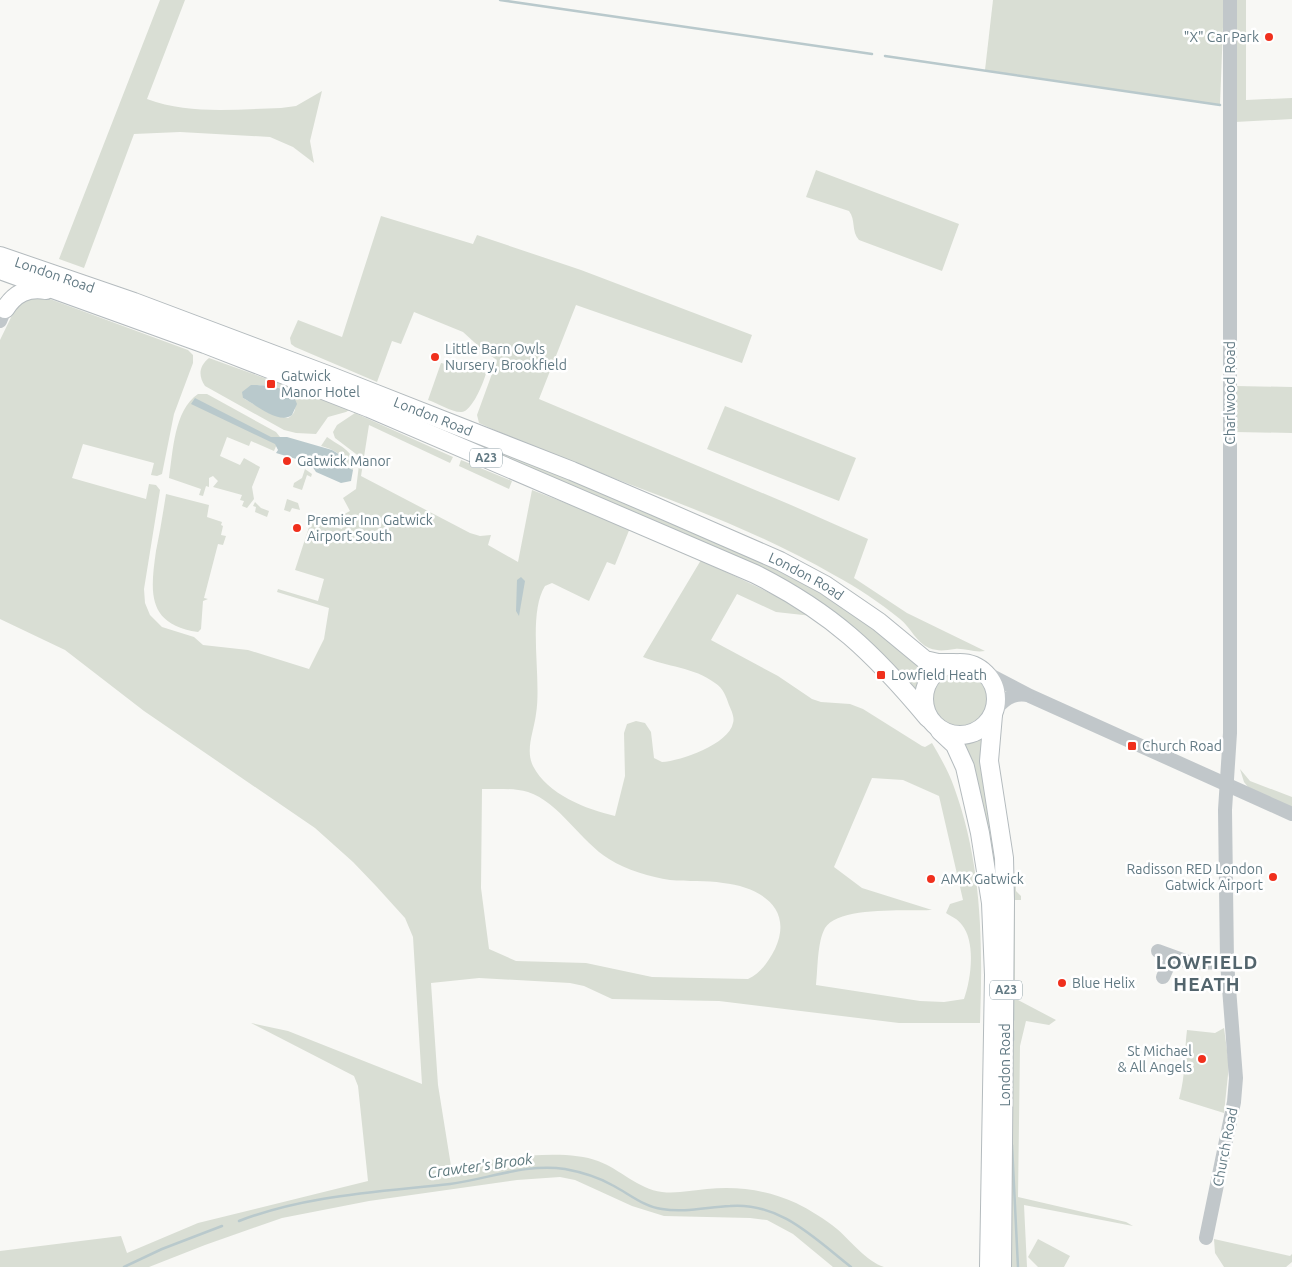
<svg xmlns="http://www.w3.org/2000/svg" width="1292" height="1267" font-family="Ubuntu,sans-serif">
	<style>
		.green { fill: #d9ded4; fill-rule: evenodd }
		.water { fill: #b9c9cc }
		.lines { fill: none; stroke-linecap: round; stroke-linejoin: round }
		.stream { stroke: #b9c9cc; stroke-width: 2.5 }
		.major-casing { stroke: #b4bbbe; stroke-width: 20 }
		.minor { stroke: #c1c7ca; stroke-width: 14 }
		.major { stroke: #fff; stroke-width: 18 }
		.poi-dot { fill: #f0301d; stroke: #fff; stroke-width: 2 }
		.labels { text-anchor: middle; stroke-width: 5; stroke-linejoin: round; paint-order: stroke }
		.shield { fill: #fff; stroke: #90a1a8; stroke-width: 1 }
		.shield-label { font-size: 12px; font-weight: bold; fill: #617983 }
		.poi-label { font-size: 14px; fill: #617983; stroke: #fff; text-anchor: start }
		.street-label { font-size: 14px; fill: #617983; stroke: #fff }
		.water-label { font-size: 15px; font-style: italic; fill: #5c787d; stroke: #fff }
		.district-label { font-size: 19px; font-weight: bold; letter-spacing: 1px; fill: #53656d; stroke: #fff }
	</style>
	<rect width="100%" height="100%" fill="#f8f8f5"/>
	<g class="green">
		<path d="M160,0H185L147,99C190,115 236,109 281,108L296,106L322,91L310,141L314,163L293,147L270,137L180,132L134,134L84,268L59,259Z"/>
		<path d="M993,0H1224L1220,105L985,70Z"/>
		<path d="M1236,0H1246V100L1292,98V119L1235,122Z"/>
		<path d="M816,170L959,224L942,271L859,240C851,231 856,220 849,211L806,197Z"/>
		<path d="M381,216L473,244L477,235L581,270L752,335L742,363L576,305L539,399L791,505L868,539L854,578L907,613L985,651C974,653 965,648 955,649C945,650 940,652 929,648C916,642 911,628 900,619C880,603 857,587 834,575C723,511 596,477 479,423L477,415L497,360L485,352L463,332L414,312L401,344L392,341L377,382L295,347L291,344L290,338L298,320L342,337Z"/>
		<path d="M39,295L188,350L193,355V363L174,414L162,474L157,476L151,475L154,463L83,444L72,478L146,499L149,484L156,485L160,490L144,589L145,603L150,615L162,627L194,637L203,645L248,650L309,669L324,639L329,608L277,592L278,589L318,601L324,579L295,570L311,521L342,529L343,525L339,517L350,511L343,498L356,489L360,457L335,438L333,432L337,425L355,413L453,457L450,463L369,425L361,476L470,533L480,536L491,535L488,545L518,562L532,490L630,528L615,565L607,562L589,601L552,583L545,586C527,615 542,678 536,714C534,731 525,750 533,766C548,795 586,809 615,816L625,776L624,733L627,724L636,721L645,723L651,732L654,758L662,762C681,761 729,744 733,723C735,717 731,710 729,705C726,696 723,688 715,683C694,667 667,667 643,657L701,560L791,603L812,616L776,612L737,594L711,640L778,676L812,699L821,702L850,704L863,709L922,746L925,747L932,743C940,757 949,772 954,787C982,864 983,942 980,1023H899L719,1001L612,999L584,986L570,983L479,978L431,983L438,1085L451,1166C490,1160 561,1147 598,1161C620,1169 638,1189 662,1192C677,1194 693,1190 707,1189C738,1186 768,1190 796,1203C810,1210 825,1219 837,1229C851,1241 866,1261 884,1267H833L793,1234L767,1220L750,1218L664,1216L632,1206L575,1180L560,1177L517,1180L369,1201L282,1218L205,1245L149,1267H0V1251L121,1236L127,1253L198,1223L368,1181L358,1086L354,1076L251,1023L288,1031L422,1084L413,937L405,918L376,886L353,862L315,828L144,711L65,650L0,619V340L19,301ZM872,778L903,780L939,796L963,900L950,904L946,913C952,917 958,919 962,925C976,942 971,980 964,999L944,1002L920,1001L816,985C818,968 817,943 825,928C838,906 907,911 932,910L862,888L834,867ZM482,789C497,789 514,788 528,792C559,802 581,842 609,859C626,870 651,877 670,880C688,882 706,880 723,883C760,887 794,908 775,949C768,962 761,973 748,979L652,977L586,963L516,961L489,949L481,888Z"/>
		<path d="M132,307L648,510L819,588L929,669L928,670L916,693L831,613Z"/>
		<path d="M209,358L351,409L346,412L328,417L316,434L296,433L284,430L205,386C198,376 199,366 209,358ZM253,385C270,385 292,386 295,405C296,411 293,415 288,418L269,413L243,398Z"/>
		<path d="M473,361L483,365L486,373C484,382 472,411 462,412C453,413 437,403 428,400L441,363L464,368L466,364Z"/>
		<path d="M1236,386L1292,387V433L1236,432Z"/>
		<path d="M198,394H207L276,432L280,437L274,451L251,441L249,446L227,437L220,456L240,465L244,458L260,467L252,487L254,499L247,508L242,506L244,501L240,500L242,495L213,487L218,481L213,476L209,478V487L206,486L203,496L199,495L201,489L169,478C173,452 174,410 198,394Z"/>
		<path d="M725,406L856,458L839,501L707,449Z"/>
		<path d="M327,437C341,447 356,451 353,470C345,467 346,464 342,458C338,451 328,448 321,446Z"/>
		<path d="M461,460L512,481L509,489L459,466Z"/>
		<path d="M305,469L312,474L311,477L307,475L302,490L293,487L294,483L302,478Z"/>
		<path d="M166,494L209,505L207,517L222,522L221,525L223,526L221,535L226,536L223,545L218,544L204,598L208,599L203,601L201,629L198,632C147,624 150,593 156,551C160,532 163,513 166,494Z"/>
		<path d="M287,499L298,503L300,510L292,508L290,512L284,510Z"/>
		<path d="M255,502L261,508L269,511L267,517L255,512L256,507L253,506Z"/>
		<circle cx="960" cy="700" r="29"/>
		<path d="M983,735L994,832L998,910L963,742Z"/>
		<path d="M1240,769L1250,781L1292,797V808L1248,787L1244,782Z"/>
		<path d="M1009,885H1016V891L1021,896V900H1015V981H1022L1018,1000L1056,1020L1049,1025L1026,1021L1020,1046L1018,1197L1126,1222L1133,1226L1024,1205L1027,1267H1008Z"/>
		<path d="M1224,1028L1229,1065L1224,1113L1179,1099C1186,1075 1184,1053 1187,1030L1215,1033Z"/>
		<path d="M1038,1239L1070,1256L1064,1267H1038L1028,1257Z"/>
		<path d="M1214,1239L1290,1256L1292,1254V1262L1286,1267H1224L1215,1253Z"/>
	</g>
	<g class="water">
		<path d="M251,385C266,385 292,386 297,404L292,415C279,425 255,404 243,398L242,392Z"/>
		<path d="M195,398L271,437H287L332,450L342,456L347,467L353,470L351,481L341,483L316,472L310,463L276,453L278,450L275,444L191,404Z"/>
		<path d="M521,577L525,581L519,616L516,611L517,580Z"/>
	</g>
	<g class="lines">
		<g class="stream">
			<path d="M500,0L872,54"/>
			<path d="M885,56L1220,105"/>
			<path d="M1013,1020V985"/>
			<path d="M1013,1040V1031"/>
			<path d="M1012,1145L1018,1267"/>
			<path d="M239,1221C306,1195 379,1192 450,1184C488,1179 526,1163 565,1169C581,1172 598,1177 612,1185C628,1193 644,1207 662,1209C684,1213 708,1207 730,1206C780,1202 814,1238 851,1267"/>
			<path d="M124,1267L162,1249L222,1226"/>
		</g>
		<g class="major-casing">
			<g id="major">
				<path id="s1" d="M0,256L134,302L333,377L572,471L654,506L780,561L825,585L879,622L925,660L938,663H954"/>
				<path d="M0,270L205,344L369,408L755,574C832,613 873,652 928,718"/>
				<path d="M5,309C15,293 28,287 46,290"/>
				<circle cx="960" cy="699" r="36"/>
				<path d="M993,715L989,761L1004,858L1005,901L1002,1267"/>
				<path d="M940,731L955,745L965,767L980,833L991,903L994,975L989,1267"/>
			</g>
		</g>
		<g class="minor">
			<path d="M0,321L5,309"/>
			<path d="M984,672L1030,696L1292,814"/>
			<path d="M994,712C1002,701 1012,692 1027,695"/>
			<path d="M1158,951L1191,963L1227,962"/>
			<path d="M1163,977L1172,957"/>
			<path d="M1206,1238L1234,1102L1236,1078L1227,962L1225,810L1230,733V0"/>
		</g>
		<use href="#major" class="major"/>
	</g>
	<g class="poi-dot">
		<circle cx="1269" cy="37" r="5"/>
		<circle cx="435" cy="357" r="5"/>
		<rect x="266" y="379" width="10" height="10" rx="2.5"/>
		<circle cx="287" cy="461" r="5"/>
		<circle cx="297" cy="528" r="5"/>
		<rect x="876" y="670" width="10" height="10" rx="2.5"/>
		<rect x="1127" y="741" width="10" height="10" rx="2.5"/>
		<circle cx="1273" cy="877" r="5"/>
		<circle cx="931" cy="879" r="5"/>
		<circle cx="1062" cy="983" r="5"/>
		<circle cx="1202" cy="1059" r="5"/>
	</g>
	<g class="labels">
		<g class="shield">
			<rect x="470" y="448.5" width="32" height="19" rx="4"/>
			<rect x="990" y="980.5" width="32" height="19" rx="4"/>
		</g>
		<g class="shield-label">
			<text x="486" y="462">A23</text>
			<text x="1006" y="994">A23</text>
		</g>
		<g class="poi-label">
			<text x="1259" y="42" text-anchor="end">"X" Car Park</text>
			<text x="445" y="354">Little Barn Owls<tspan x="445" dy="16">Nursery, Brookfield</tspan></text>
			<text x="281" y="381">Gatwick<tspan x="281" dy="16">Manor Hotel</tspan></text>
			<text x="297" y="466">Gatwick Manor</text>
			<text x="307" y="525">Premier Inn Gatwick<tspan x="307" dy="16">Airport South</tspan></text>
			<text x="891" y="680">Lowfield Heath</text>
			<text x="1142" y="751">Church Road</text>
			<text x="1263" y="874" text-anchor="end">Radisson RED London<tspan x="1263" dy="16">Gatwick Airport</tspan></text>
			<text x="941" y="884">AMK Gatwick</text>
			<text x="1072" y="988">Blue Helix</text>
			<text x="1192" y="1056" text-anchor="end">St Michael<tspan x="1192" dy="16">&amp; All Angels</tspan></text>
		</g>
		<g class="street-label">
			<text dy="5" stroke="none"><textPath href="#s1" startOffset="58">London Road</textPath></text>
			<text transform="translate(1230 393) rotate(-90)" y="5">Charlwood Road</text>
			<text dy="5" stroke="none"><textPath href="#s1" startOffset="462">London Road</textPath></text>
			<text dy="5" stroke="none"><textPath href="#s1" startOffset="868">London Road</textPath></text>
			<text transform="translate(1005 1065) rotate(-90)" y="5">London Road</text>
			<text transform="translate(1225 1147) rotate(-79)" y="5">Church Road</text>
		</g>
		<g class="water-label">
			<text transform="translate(480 1166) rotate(-8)" y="5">Crawter's Brook</text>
		</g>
		<g class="district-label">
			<text x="1207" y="969">LOWFIELD<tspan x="1207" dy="22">HEATH</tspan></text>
		</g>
	</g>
</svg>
